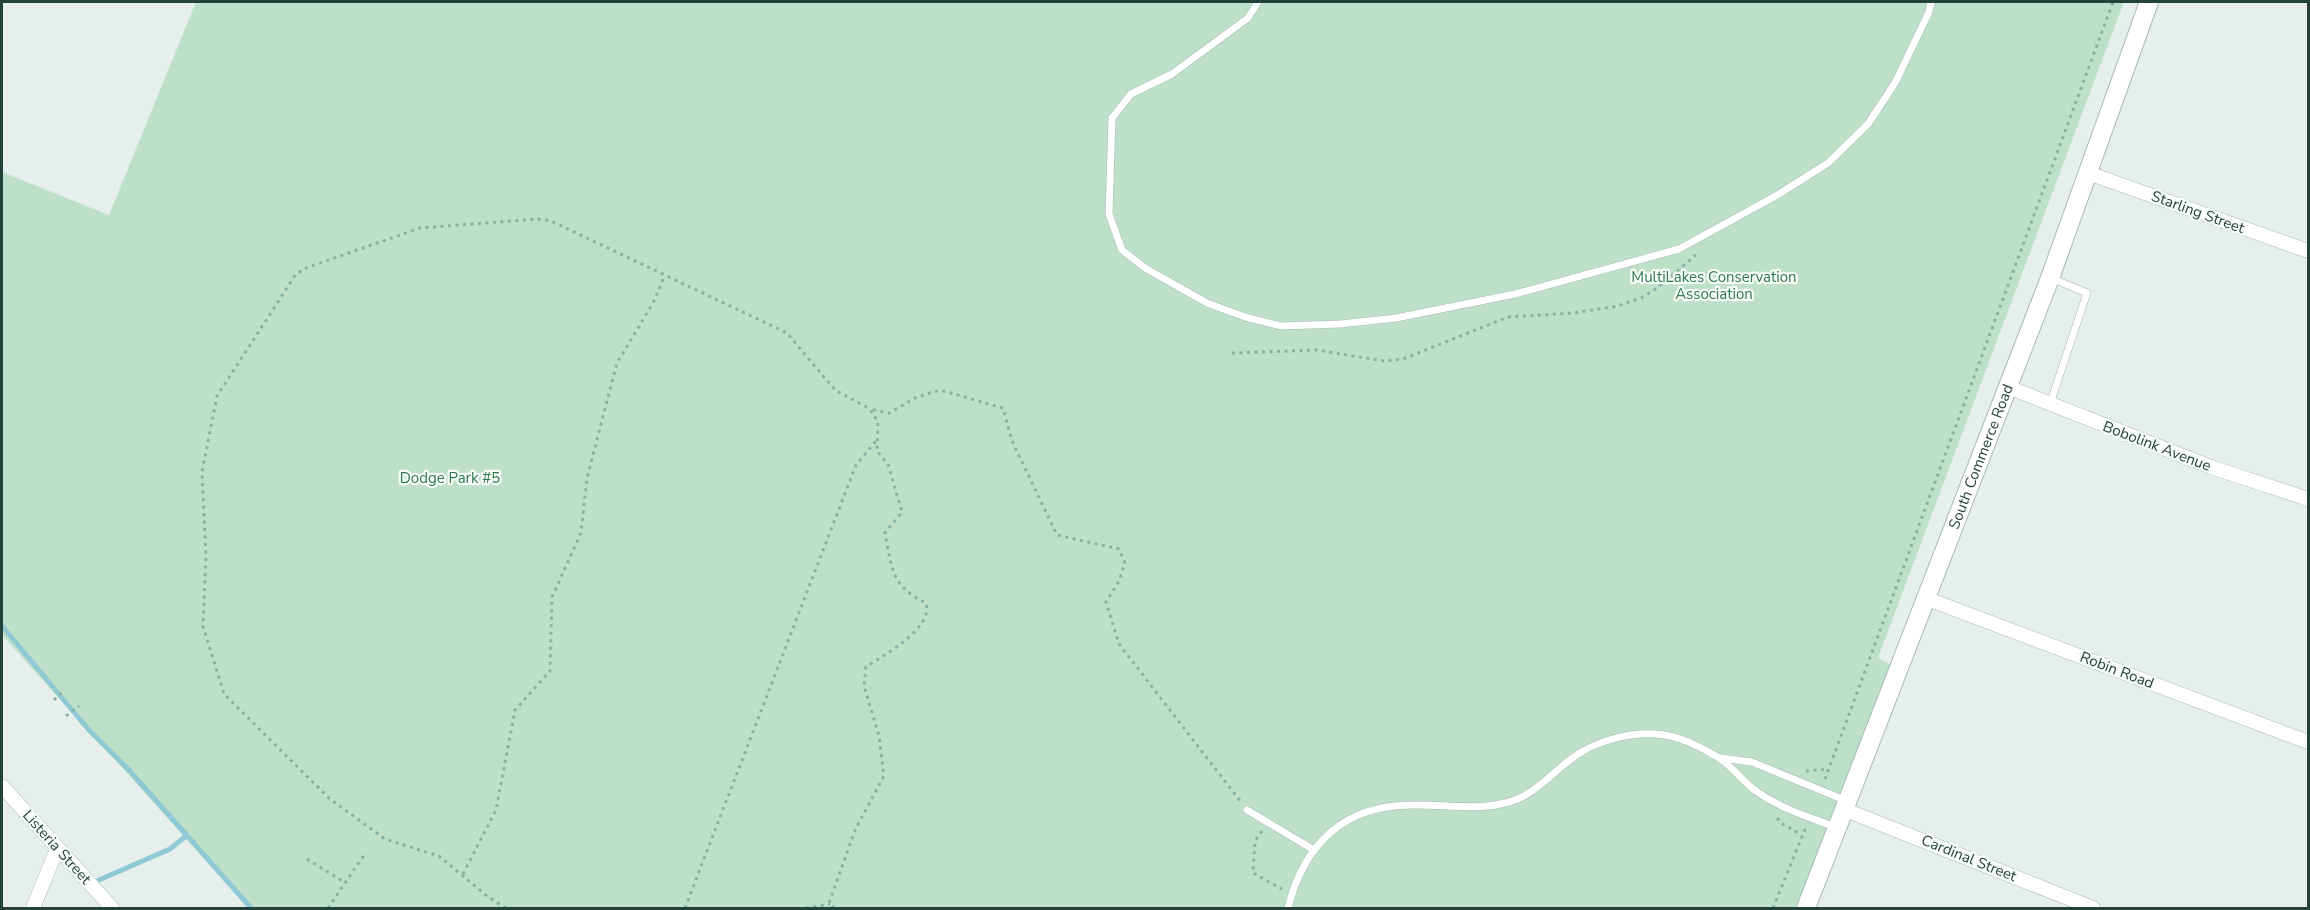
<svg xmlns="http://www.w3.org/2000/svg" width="2310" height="910" font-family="'Nunito Sans',sans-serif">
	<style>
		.green { fill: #bfe0c8 }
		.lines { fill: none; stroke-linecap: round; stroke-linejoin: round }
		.stream { stroke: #8ec9d4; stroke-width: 5 }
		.lane-casing { stroke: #a8b8b2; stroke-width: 8 }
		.street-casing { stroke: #a8b8b2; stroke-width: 15 }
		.secondary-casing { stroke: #a4bbb3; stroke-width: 20 }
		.path { stroke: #86b3a5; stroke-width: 3; stroke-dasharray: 3 4.5; stroke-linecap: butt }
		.lane { stroke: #fff; stroke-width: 7 }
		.street { stroke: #fff; stroke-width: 14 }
		.secondary { stroke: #fff; stroke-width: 18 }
		.labels { text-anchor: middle; stroke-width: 4.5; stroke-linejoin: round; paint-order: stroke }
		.street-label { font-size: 15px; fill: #24423a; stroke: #f7fbf9 }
		.park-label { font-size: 15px; fill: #2d7a4b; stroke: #f7fbf9 }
	</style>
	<rect width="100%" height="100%" fill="#e6efeb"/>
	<path class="green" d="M196,2H2124L1878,658L1895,667L1801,908H249L2,635V172L109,215Z"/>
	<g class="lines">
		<g class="stream">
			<path d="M2,626L88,729L129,770L251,908"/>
			<path d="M99,880L170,849L186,836"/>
		</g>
		<g class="lane-casing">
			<g id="lane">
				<path d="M1258,2L1248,18L1172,74L1131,94L1112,118L1109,214L1122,250L1145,268L1207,303L1245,317L1281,326L1340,324L1396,318L1515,294L1679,249L1779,194L1828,163L1868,124L1895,83L1929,12L1931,2"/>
				<path d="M2050,404L2087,293L2051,278"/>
				<path d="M1720,758L1752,762L1847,801"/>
				<path d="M1247,810L1314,850"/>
				<path d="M1288,908C1304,844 1344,805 1412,805C1448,804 1486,813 1520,798C1541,788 1555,770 1574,757C1596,741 1629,732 1656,734C1677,735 1702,747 1719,758C1733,767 1743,782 1756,791C1779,808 1809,817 1835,827"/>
			</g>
		</g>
		<g class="street-casing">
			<g id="street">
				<path d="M2088,173L2308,251"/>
				<path d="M2008,387L2211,467L2308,499"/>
				<path d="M1925,598L2308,742"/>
				<path d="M2,786L112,908"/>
				<path d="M1843,809L2093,908"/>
				<path d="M33,908L57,849"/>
			</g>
		</g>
		<g class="secondary-casing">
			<g id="secondary">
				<path id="s1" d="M1806,908L2050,278L2149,2"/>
			</g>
		</g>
		<g class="path">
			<path d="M1232,353L1317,350L1384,361L1403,359L1508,317L1573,313L1618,306L1643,297L1657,288L1696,255"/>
			<path d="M54,700L64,690"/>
			<path d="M66,716L79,706"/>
			<path d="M1806,771L1828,769"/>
			<path d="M1825,779L2113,2"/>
			<path d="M1777,818L1781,823L1802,835"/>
			<path d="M1262,831L1255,841L1253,873L1282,889"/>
			<path d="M307,859L346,883"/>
			<path d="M463,874L496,810L515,710L550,671L552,597L581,533L587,478L617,363L653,303L665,275"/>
			<path d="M328,908L364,855"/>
			<path d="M506,908L487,896L439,856L385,839L330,799L224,694L203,626L206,557L202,472L217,396L296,274L306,268L420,228L538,219L551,221L787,333L835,390L870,409"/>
			<path d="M685,908L856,465L876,441"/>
			<path d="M806,908L830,904"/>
			<path d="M834,908L829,903L855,830L884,776L879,736L864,686L866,667C884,655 934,628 926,603C891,586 892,569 885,533L902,512L888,464L877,451L878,422L870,409L889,413L917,397L940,390L1003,408L1012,441L1057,535L1119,549L1125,563L1119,581L1106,602L1119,644L1241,802"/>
			<path d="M1773,908L1806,827"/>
		</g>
		<use href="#lane" class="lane"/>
		<use href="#street" class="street"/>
		<use href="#secondary" class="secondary"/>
	</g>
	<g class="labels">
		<g class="street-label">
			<text transform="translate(2198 212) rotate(20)" y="5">Starling Street</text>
			<text transform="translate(2157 446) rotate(21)" y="5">Bobolink Avenue</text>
			<text dy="5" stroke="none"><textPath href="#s1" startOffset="484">South Commerce Road</textPath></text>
			<text transform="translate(2117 670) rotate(21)" y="5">Robin Road</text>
			<text transform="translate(57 847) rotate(48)" y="5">Listeria Street</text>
			<text transform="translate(1969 858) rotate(22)" y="5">Cardinal Street</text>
		</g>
		<g class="park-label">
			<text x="1714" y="282">MultiLakes Conservation<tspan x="1714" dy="17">Association</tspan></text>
			<text x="450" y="483">Dodge Park #5</text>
		</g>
	</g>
	<rect width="2310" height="910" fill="none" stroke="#24423a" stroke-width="6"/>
</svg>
